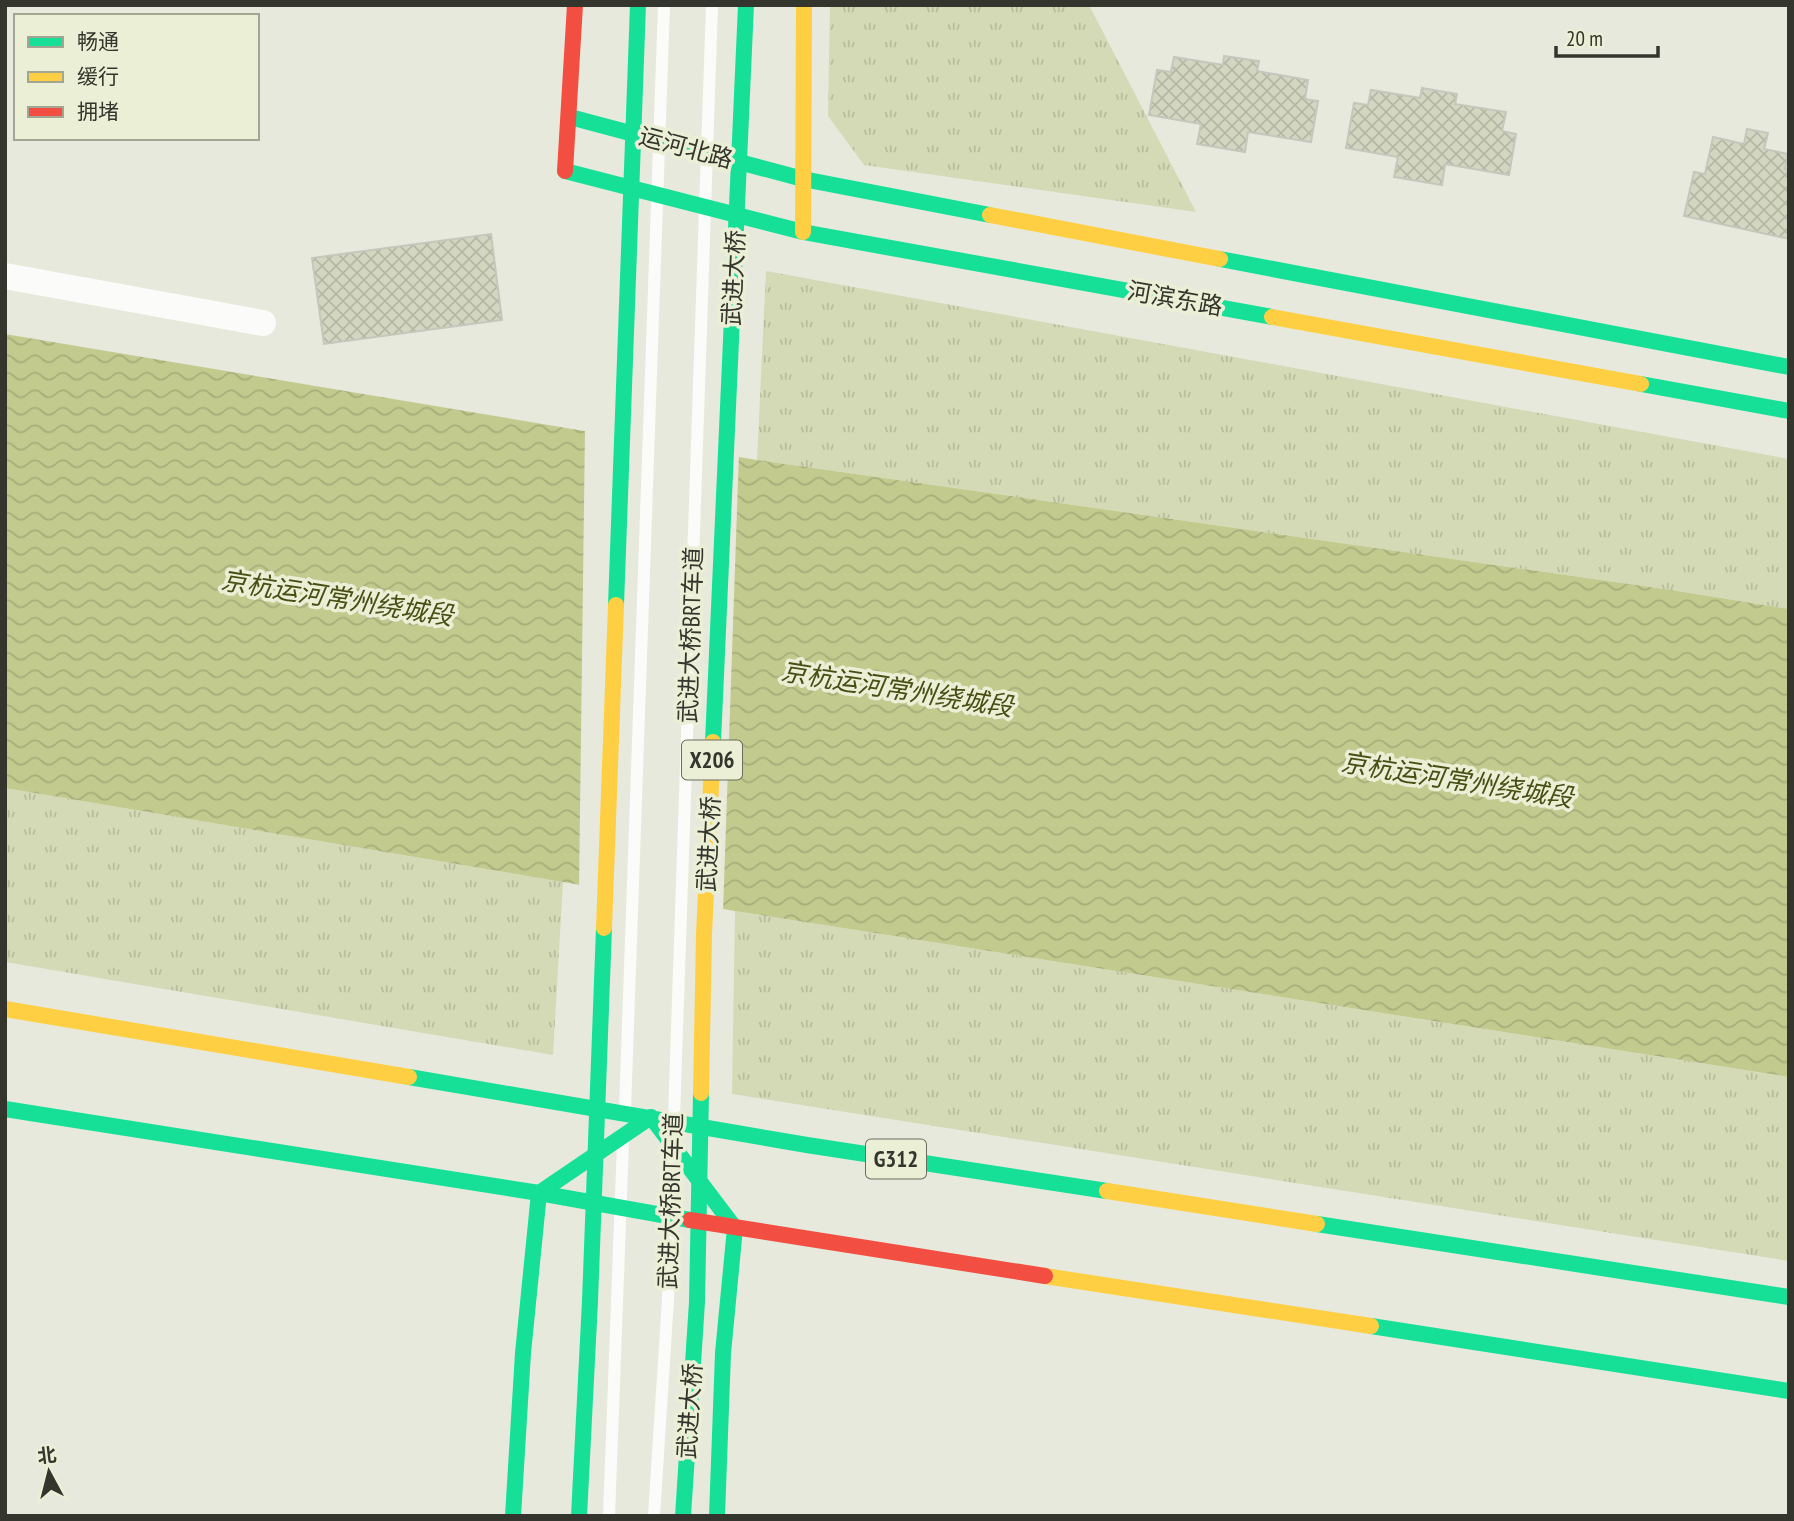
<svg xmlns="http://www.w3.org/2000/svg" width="1794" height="1521" font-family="'PT Sans Narrow','Noto Sans SC',sans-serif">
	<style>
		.grass { fill: url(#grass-tufts) }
		.water { fill: url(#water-waves) }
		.pier { fill: #e7e9dc }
		.building { fill: url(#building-cross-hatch); stroke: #c5c7bd; stroke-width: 2 }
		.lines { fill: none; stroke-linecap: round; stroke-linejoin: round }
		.lane { stroke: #fbfcfa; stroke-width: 12 }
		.street { stroke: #fbfcfa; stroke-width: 26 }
		.fast { stroke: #16e098; stroke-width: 16 }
		.slow { stroke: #ffcf43; stroke-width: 16 }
		.jam { stroke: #f24e42; stroke-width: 16 }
		.labels { text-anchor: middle; stroke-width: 7; stroke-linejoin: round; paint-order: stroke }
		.shield { fill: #ebefd6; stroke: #6b6d5f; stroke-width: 2 }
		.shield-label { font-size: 23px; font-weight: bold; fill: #34352c }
		.street-label { font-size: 24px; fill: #34352c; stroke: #ebefd6 }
		.water-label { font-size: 26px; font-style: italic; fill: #494e12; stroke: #ebefd6 }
	</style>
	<defs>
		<pattern id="grass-tufts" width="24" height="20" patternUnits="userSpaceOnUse" patternTransform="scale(1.75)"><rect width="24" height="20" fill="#d4dab6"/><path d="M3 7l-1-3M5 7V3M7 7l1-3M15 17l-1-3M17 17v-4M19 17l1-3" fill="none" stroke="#b7bc9d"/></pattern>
		<pattern id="water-waves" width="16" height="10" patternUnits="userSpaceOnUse" patternTransform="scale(1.75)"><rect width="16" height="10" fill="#c2ca8e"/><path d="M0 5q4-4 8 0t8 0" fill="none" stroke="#a7ae7b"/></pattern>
		<pattern id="building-cross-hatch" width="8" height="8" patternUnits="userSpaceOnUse" patternTransform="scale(1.75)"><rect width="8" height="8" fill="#d3d6c0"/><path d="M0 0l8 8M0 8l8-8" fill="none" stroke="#b6b8a5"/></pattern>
	</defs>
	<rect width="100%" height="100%" fill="#e7e9dc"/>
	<g class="grass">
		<path d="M830,5H1089L1196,212L864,165L828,116Z"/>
		<path d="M766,271L1789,459V609L1671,590L757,460Z"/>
		<path d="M5,788L563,882L553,1055L5,962Z"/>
		<path d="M735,911L1789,1077V1261L732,1094Z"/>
	</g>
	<path class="water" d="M5,334L757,460L1671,590L1789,609V1077L735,911L5,788Z"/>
	<path class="pier" d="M585,428L739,453L723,912L579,888Z"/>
	<g class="building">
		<path d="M1224,56L1259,61L1257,71L1308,80L1305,99L1318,101L1311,142L1248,132L1245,152L1197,144L1201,124L1149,115L1157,70L1171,72L1174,57L1223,65Z"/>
		<path d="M1422,88L1457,94L1455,104L1506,112L1502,131L1516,134L1509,175L1445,164L1442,185L1394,177L1398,157L1346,148L1354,103L1368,105L1371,90L1420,98Z"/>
		<path d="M1747,129L1768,133L1764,149L1788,154L1785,169L1789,170V239L1684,216L1694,172L1705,174L1713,137L1744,144Z"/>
		<path d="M491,234L502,320L324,344L312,258Z"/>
	</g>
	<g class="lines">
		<g class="lane">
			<path d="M625,1110L664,5"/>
			<path d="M674,1117L712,5"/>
			<path d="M609,1516L623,1142"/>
			<path d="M654,1516L668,1299L673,1163"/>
		</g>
		<path class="street" d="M5,276L263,323"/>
		<g class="fast">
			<path d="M570,117L803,179L990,215"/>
			<path d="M565,171L803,232L1272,317"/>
			<path d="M1220,259L1789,367"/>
			<path d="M1641,384L1789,411"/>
			<path d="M616,605L638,5"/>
			<path d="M713,742L746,5"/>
			<path d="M409,1077L807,1145L1107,1191"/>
			<path d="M5,1109L539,1193L690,1220"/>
			<path d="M1317,1224L1789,1297"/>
			<path d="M1371,1326L1789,1391"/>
			<path d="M513,1516L523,1353L539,1193L651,1117L735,1228L723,1353L717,1516"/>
			<path d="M579,1516L590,1301L604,928"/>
			<path d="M683,1516L697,1302L701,1093"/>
		</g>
		<g class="slow">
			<path d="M990,215L1220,259"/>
			<path d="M803,232L804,5"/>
			<path d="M1272,317L1641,384"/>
			<path d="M604,928L616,605"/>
			<path d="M5,1009L409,1077"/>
			<path d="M701,1093L704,935L713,742"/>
			<path d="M1107,1191L1317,1224"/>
			<path d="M1045,1276L1371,1326"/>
		</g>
		<g class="jam">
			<path d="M565,171L575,5"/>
			<path d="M690,1220L1045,1276"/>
		</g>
	</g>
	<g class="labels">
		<g class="shield">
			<rect x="682" y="740.5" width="60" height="39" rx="5"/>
			<rect x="866" y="1139.5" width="60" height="39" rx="5"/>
		</g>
		<g class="shield-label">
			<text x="712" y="768">X206</text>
			<text x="896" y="1167">G312</text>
		</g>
		<g class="street-label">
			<text transform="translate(686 148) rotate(15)" y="8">运河北路</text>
			<text transform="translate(734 278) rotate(-87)" y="8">武进大桥</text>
			<text transform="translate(1175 299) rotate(10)" y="8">河滨东路</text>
			<text transform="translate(691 635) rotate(-88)" y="8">武进大桥BRT车道</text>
			<text transform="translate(709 844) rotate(-87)" y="8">武进大桥</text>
			<text transform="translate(671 1201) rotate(-88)" y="8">武进大桥BRT车道</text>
			<text transform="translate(690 1411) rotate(-86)" y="8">武进大桥</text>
		</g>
		<g class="water-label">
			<text transform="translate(337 598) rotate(9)" y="9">京杭运河常州绕城段</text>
			<text transform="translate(897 689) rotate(9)" y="9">京杭运河常州绕城段</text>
			<text transform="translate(1457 780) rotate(9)" y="9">京杭运河常州绕城段</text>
		</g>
	</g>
	<rect width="1794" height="1521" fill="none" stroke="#34352c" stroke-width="14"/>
	<rect x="14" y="14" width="245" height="126" fill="#ebefd6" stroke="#a2a592" stroke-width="2"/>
	<rect x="28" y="37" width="35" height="10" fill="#16e098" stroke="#a2a592" stroke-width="2"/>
	<text x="77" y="49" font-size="21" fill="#34352c">畅通</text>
	<rect x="28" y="72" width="35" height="10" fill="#ffcf43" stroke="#a2a592" stroke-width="2"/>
	<text x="77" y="84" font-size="21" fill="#34352c">缓行</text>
	<rect x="28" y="107" width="35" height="10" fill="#f24e42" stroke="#a2a592" stroke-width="2"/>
	<text x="77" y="119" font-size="21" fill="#34352c">拥堵</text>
	<g transform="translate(49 1472) rotate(353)" stroke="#ebefd6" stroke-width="5" paint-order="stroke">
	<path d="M0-5L12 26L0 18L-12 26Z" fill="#34352c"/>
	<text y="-10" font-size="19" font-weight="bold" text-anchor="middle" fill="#34352c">北</text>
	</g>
	<path d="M1556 46v10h102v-10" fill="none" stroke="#34352c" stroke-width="3.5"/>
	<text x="1566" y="46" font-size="21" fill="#34352c" stroke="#ebefd6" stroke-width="5" paint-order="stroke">20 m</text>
</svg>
